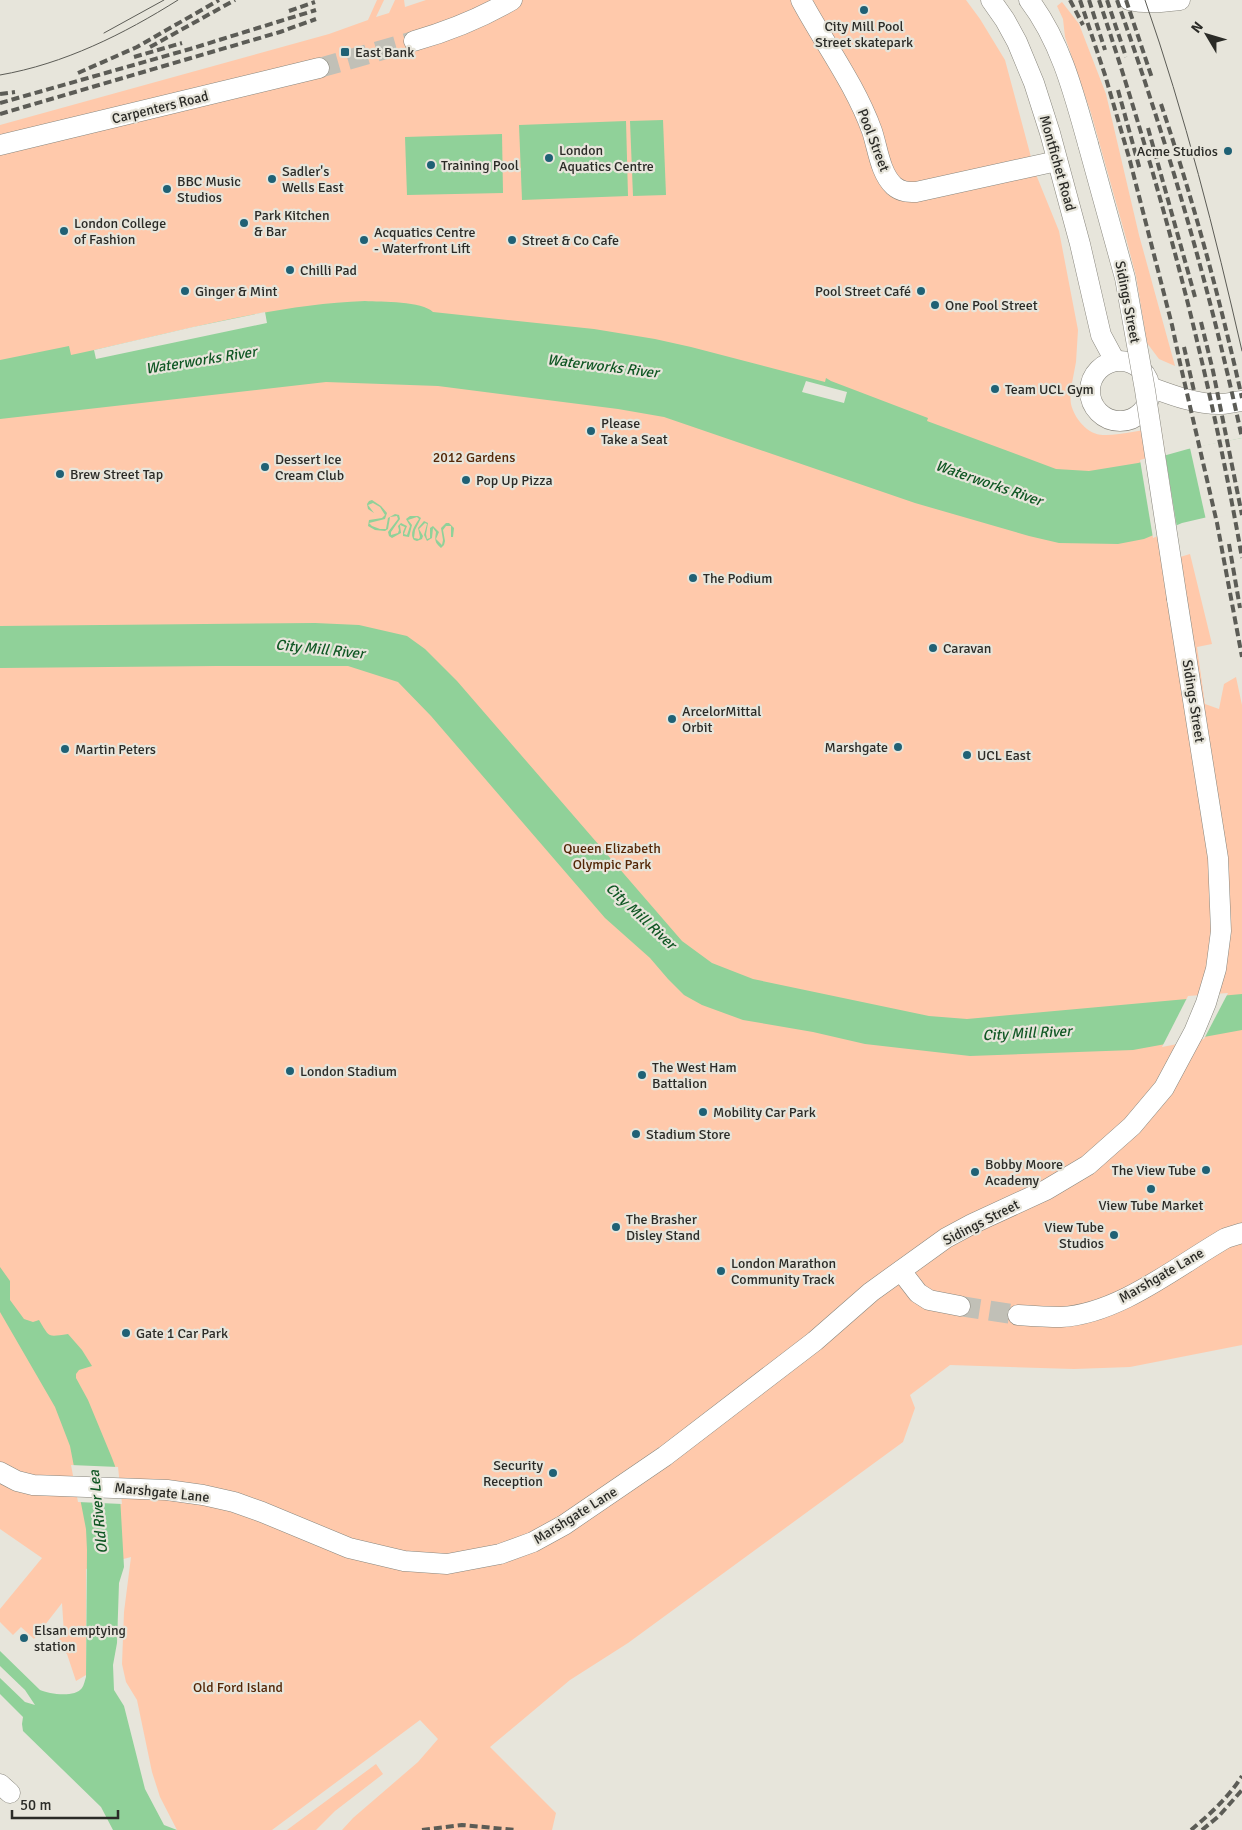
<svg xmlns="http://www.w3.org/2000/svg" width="1242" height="1830" font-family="Signika,sans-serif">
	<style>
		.green { fill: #ffc9ab }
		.water { fill: #90d199 }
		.pier { fill: #e7e5db }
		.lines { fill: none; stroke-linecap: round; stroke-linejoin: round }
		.minor-tunnel { stroke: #c1c0b7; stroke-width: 20; stroke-dasharray: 20 10; stroke-linecap: butt }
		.minor-casing { stroke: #88867d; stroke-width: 21 }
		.minor { stroke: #fff; stroke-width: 20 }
		.tram { stroke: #5c5c56; stroke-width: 1 }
		.rail { stroke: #5c5c56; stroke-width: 4; stroke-dasharray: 8 4; stroke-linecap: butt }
		.minor-bridge-casing { stroke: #88867d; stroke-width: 21; stroke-linecap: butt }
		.minor-bridge { stroke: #fff; stroke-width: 20 }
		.poi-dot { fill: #1f6175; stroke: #e7e5db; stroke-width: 2 }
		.labels { text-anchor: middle; stroke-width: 4.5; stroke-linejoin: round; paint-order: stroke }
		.poi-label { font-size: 14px; fill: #2b2b27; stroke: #e7e5db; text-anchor: start }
		.street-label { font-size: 14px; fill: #2b2b27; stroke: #e7e5db }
		.park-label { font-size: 14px; fill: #532606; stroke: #e7e5db }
		.water-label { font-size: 15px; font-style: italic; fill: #105724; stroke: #e7e5db }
	</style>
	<rect width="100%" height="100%" fill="#e7e5db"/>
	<g class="green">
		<path d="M377,0H384L376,17L389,13L395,0H404L405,7L426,0H966L980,19L1005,60L1035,172L1059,231L1078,330L1076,362L1072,383L1070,384C1071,391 1070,398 1071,404C1074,418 1088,435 1103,435C1118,436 1145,429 1161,427L1180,557L1190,554L1212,644L1197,647L1205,704L1219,709L1224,684L1236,677L1242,705V1345L1130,1367L1074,1369L950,1365L910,1395L915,1408L903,1442L628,1643L570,1680L490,1747L556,1813L552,1830H342L353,1818L418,1762L438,1739L420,1720L272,1830H177L160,1797L152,1772L137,1700L126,1682L122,1664L124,1612L131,1557L86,1569V1675L76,1681L67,1654L54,1644L64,1634L62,1603L34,1639L21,1627L13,1635L0,1622V1609L42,1558L0,1529V125L329,34L368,20Z"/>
		<path d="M1062,2L1079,24L1106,94L1139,235L1175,366L1159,359L1147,343L1136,276L1126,238L1091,113L1065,37L1063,19L1057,6Z"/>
		<path d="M376,1764L383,1774L335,1811L316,1830H287Z"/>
	</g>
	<g class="water">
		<path d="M663,120L666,195L633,196L630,121Z"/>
		<path d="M626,121L628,196L522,200L519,125Z"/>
		<path d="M502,134L503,193L407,195L405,137Z"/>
		<path d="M365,301C382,302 422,301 433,312L594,329L655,339L691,347L825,382L826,378L831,381L928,418L927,421L1056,469L1089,471L1138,463L1188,449L1242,438V509L1182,523L1144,539L1118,544L1059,543L1029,536L915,503L664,417L618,409L438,386L326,382L0,419V360L69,346L71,355C169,335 264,305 365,301Z"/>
		<path d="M372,500L381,506L387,513L385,519L369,523L372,526L380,529H386L388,518L395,514L399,515L400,519L391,532V535L398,533L399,530L398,526L401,523L407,526L404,534L407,535L410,526L406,519L410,516H418L421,518L415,530L414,538L419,539L420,537L418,528L424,521L428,523L426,534L427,539L430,538V528L433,526L439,532L436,539L442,545L443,540L441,528L446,523H449L454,528L453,537H451V526H446L443,530L445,541L444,545L441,548C434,542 435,539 436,532L433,528L432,538L427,541L424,535L427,524L425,523L419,529L423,536L422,539L417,541L414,540C409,534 415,525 419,519L417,517L408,520L412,525L409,537L403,536V532L405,527L400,525L401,533L392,538L389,536L388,532L398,519L397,516L390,517L388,529L385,531L375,530L368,526L369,520L382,518L385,515L380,507L373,503L368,505L374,513L368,509L367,504L369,501Z"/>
		<path d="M315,623L359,625L407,636L425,649L457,681L682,941L712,963L753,979L929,1016L967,1019L1242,994V1030L1133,1050L970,1056L865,1044L813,1032L743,1020L702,1005L684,995L668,979L650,958L605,918L431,716L398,682L348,666H216L0,668V626Z"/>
		<path d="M0,1267L10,1281V1300L24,1319L33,1322L39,1320C50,1338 47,1337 68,1334L82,1350L92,1366L79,1370L76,1374V1378L88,1400L112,1458L115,1466L120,1496L124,1567L119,1583L117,1643L113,1665L114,1690L124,1706L145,1789L164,1825L177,1830H113L101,1807L23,1731L22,1724L23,1717L0,1694V1678L25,1702L35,1705L25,1690L0,1666V1651L40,1690C49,1694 75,1698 82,1688C84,1685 85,1680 86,1677L87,1550L86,1529L70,1446L55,1407L0,1312Z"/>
	</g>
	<g class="pier">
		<path d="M265,312L267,323L96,359L94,350L193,327Z"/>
		<path d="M806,381L847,392L844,403L802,392Z"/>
		<path d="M1242,438V512L1206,520L1190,448Z"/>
		<path d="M1165,453L1177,528L1153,538L1140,460Z"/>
		<path d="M1228,993L1204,1039L1162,1047L1188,996Z"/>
		<path d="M71,1465L118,1467L122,1504L78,1502Z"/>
	</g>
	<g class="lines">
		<g class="minor-tunnel">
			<path d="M319,68L414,41"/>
			<path d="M960,1306L1018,1315"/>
		</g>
		<g class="minor-casing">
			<g id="minor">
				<path d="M801,0C824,43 855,84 872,131C878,149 880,173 894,186C901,192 908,192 916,192L1057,161"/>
				<path d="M991,0L1005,20L1017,42L1034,83L1050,133L1080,244L1101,335L1115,361"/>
				<path d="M1029,0C1061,42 1074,94 1088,144"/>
				<path d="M1129,0C1146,4 1162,2 1180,0"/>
				<path d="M414,41C449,31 481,18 512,0"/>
				<path d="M0,145L319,68"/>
				<circle cx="1120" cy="391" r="30"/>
				<path d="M1150,387C1172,395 1195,404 1219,404C1226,404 1234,402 1242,401"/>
				<path d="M901,1271L918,1293L929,1300L960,1306"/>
				<path d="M1018,1315C1032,1316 1047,1317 1061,1317C1119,1314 1177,1266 1226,1238L1242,1233"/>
				<path d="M0,1472L17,1481L33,1485L167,1490L203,1495L234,1502L262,1512L349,1548L404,1561L447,1564L500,1554L533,1542L564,1525L665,1456L815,1341L871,1292L946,1238L972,1224L1046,1190L1088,1165L1132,1126L1164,1088L1194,1032L1206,1003L1216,969L1221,931L1218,858L1177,599"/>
				<path d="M0,1784L10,1793"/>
			</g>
		</g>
		<use href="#minor" class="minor"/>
		<g class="tram">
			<path d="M1145,0C1185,115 1215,233 1242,351"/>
			<path d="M104,33L164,0"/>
			<path d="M0,75C64,64 124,34 178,0"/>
		</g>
		<g class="rail">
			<path d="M1070,0L1083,25"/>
			<path d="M1080,0L1105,75L1130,161L1172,325L1180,363L1217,523L1242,657"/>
			<path d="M1089,0L1105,50"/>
			<path d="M1099,0C1160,182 1209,369 1242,558"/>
			<path d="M1107,0L1126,57"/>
			<path d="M1117,0C1168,144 1210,289 1242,438"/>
			<path d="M1126,0L1152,78"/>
			<path d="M289,11L315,2"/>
			<path d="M150,47L235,0"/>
			<path d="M134,57L182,43"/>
			<path d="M78,73L137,47L219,0"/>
			<path d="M1118,90L1140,170"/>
			<path d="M0,94L15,92"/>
			<path d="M0,103L190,49L316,10"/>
			<path d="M1161,104C1193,200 1220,299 1242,398"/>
			<path d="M0,114L280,32L316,19"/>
			<path d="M1148,128L1195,297"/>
			<path d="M1201,322L1213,371L1242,515"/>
			<path d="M1184,347L1194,391"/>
			<path d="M1229,544L1240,608"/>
			<path d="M422,1830L462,1825L515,1830"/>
			<path d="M1191,1830C1210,1814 1228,1798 1242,1776"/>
			<path d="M1202,1830L1219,1816L1242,1790"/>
		</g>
		<g class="minor-bridge-casing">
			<path id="minor-bridge" d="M1088,144L1125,278L1145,390L1177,599"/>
		</g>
		<use href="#minor-bridge" class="minor-bridge"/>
	</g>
	<g class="poi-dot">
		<circle cx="864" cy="10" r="5"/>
		<rect x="340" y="47" width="10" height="10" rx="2.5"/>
		<circle cx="1228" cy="151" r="5"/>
		<circle cx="549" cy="158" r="5"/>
		<circle cx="431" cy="165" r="5"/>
		<circle cx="272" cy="179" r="5"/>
		<circle cx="167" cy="189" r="5"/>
		<circle cx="244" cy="223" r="5"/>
		<circle cx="64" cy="231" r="5"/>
		<circle cx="364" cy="240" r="5"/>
		<circle cx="512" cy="240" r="5"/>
		<circle cx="290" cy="270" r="5"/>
		<circle cx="185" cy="291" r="5"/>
		<circle cx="921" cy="291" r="5"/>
		<circle cx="935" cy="305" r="5"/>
		<circle cx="995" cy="389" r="5"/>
		<circle cx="591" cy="431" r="5"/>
		<circle cx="265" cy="467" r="5"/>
		<circle cx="60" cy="474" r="5"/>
		<circle cx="466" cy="480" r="5"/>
		<circle cx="693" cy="578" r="5"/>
		<circle cx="933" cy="648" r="5"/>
		<circle cx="672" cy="719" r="5"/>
		<circle cx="898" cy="747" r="5"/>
		<circle cx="65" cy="749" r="5"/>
		<circle cx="967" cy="755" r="5"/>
		<circle cx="290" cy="1071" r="5"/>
		<circle cx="642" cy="1075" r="5"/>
		<circle cx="703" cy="1112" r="5"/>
		<circle cx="636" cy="1134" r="5"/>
		<circle cx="1206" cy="1170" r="5"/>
		<circle cx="975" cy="1172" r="5"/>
		<circle cx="1151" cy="1189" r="5"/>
		<circle cx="616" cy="1227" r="5"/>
		<circle cx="1114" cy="1235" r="5"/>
		<circle cx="721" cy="1271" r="5"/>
		<circle cx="126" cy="1333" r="5"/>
		<circle cx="553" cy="1473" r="5"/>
		<circle cx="24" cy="1638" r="5"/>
	</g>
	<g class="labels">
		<g class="poi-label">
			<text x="864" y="31" text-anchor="middle">City Mill Pool<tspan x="864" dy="16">Street skatepark</tspan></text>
			<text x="355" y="57">East Bank</text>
			<text x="559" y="155">London<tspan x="559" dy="16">Aquatics Centre</tspan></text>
			<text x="1218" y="156" text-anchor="end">Acme Studios</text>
			<text x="441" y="170">Training Pool</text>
			<text x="282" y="176">Sadler's<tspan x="282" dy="16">Wells East</tspan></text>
			<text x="177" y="186">BBC Music<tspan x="177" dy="16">Studios</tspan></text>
			<text x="254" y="220">Park Kitchen<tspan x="254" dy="16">&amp; Bar</tspan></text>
			<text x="74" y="228">London College<tspan x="74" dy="16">of Fashion</tspan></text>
			<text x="374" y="237">Acquatics Centre<tspan x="374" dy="16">- Waterfront Lift</tspan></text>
			<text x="522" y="245">Street &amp; Co Cafe</text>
			<text x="300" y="275">Chilli Pad</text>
			<text x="195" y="296">Ginger &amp; Mint</text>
			<text x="911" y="296" text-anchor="end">Pool Street Café</text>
			<text x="945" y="310">One Pool Street</text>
			<text x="1005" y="394">Team UCL Gym</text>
			<text x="601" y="428">Please<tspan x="601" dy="16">Take a Seat</tspan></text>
			<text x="275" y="464">Dessert Ice<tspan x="275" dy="16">Cream Club</tspan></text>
			<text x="70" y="479">Brew Street Tap</text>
			<text x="476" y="485">Pop Up Pizza</text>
			<text x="703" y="583">The Podium</text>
			<text x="943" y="653">Caravan</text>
			<text x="682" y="716">ArcelorMittal<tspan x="682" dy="16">Orbit</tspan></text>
			<text x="888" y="752" text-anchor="end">Marshgate</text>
			<text x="75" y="754">Martin Peters</text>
			<text x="977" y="760">UCL East</text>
			<text x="652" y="1072">The West Ham<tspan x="652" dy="16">Battalion</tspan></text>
			<text x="300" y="1076">London Stadium</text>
			<text x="713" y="1117">Mobility Car Park</text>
			<text x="646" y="1139">Stadium Store</text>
			<text x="985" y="1169">Bobby Moore<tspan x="985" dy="16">Academy</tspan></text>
			<text x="1196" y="1175" text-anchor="end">The View Tube</text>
			<text x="1151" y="1210" text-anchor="middle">View Tube Market</text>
			<text x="626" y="1224">The Brasher<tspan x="626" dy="16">Disley Stand</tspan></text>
			<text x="1104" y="1232" text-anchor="end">View Tube<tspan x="1104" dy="16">Studios</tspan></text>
			<text x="731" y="1268">London Marathon<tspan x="731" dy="16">Community Track</tspan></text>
			<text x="136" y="1338">Gate 1 Car Park</text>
			<text x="543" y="1470" text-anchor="end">Security<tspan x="543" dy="16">Reception</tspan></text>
			<text x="34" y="1635">Elsan emptying<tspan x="34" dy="16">station</tspan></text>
		</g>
		<g class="street-label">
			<text transform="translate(160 107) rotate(-14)" y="5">Carpenters Road</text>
			<text transform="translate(874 140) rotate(69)" y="5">Pool Street</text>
			<text transform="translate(1058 163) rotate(74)" y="5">Montfichet Road</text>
			<text transform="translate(1128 302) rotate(79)" y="5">Sidings Street</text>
			<text transform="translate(1194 701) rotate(81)" y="5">Sidings Street</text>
			<text transform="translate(981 1222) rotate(-27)" y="5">Sidings Street</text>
			<text transform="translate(1161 1275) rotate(-30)" y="5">Marshgate Lane</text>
			<text transform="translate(162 1492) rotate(6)" y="5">Marshgate Lane</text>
			<text transform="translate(575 1515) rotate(-32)" y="5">Marshgate Lane</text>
		</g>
		<g class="park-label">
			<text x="474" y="462">2012 Gardens</text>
			<text x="612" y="853">Queen Elizabeth<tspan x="612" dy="16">Olympic Park</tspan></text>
			<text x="238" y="1692">Old Ford Island</text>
		</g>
		<g class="water-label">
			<text transform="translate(201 360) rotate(-9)" y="5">Waterworks River</text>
			<text transform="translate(603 366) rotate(7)" y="5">Waterworks River</text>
			<text transform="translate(989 483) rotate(19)" y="5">Waterworks River</text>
			<text transform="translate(320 649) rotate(6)" y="5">City Mill River</text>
			<text transform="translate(641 916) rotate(43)" y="5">City Mill River</text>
			<text transform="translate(1027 1033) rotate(-3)" y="5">City Mill River</text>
			<text transform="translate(98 1512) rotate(-96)" y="5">Old River Lea</text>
		</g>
	</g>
	<g transform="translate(1207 35) rotate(308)" stroke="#e7e5db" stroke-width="4" paint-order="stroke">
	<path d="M0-4L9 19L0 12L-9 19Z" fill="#2b2b27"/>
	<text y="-8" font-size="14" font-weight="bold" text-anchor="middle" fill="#2b2b27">N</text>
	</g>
	<path d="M12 1810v8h106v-8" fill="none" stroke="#2b2b27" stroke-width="2.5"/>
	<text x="20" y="1810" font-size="15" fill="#2b2b27" stroke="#e7e5db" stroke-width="4" paint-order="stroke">50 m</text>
</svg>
